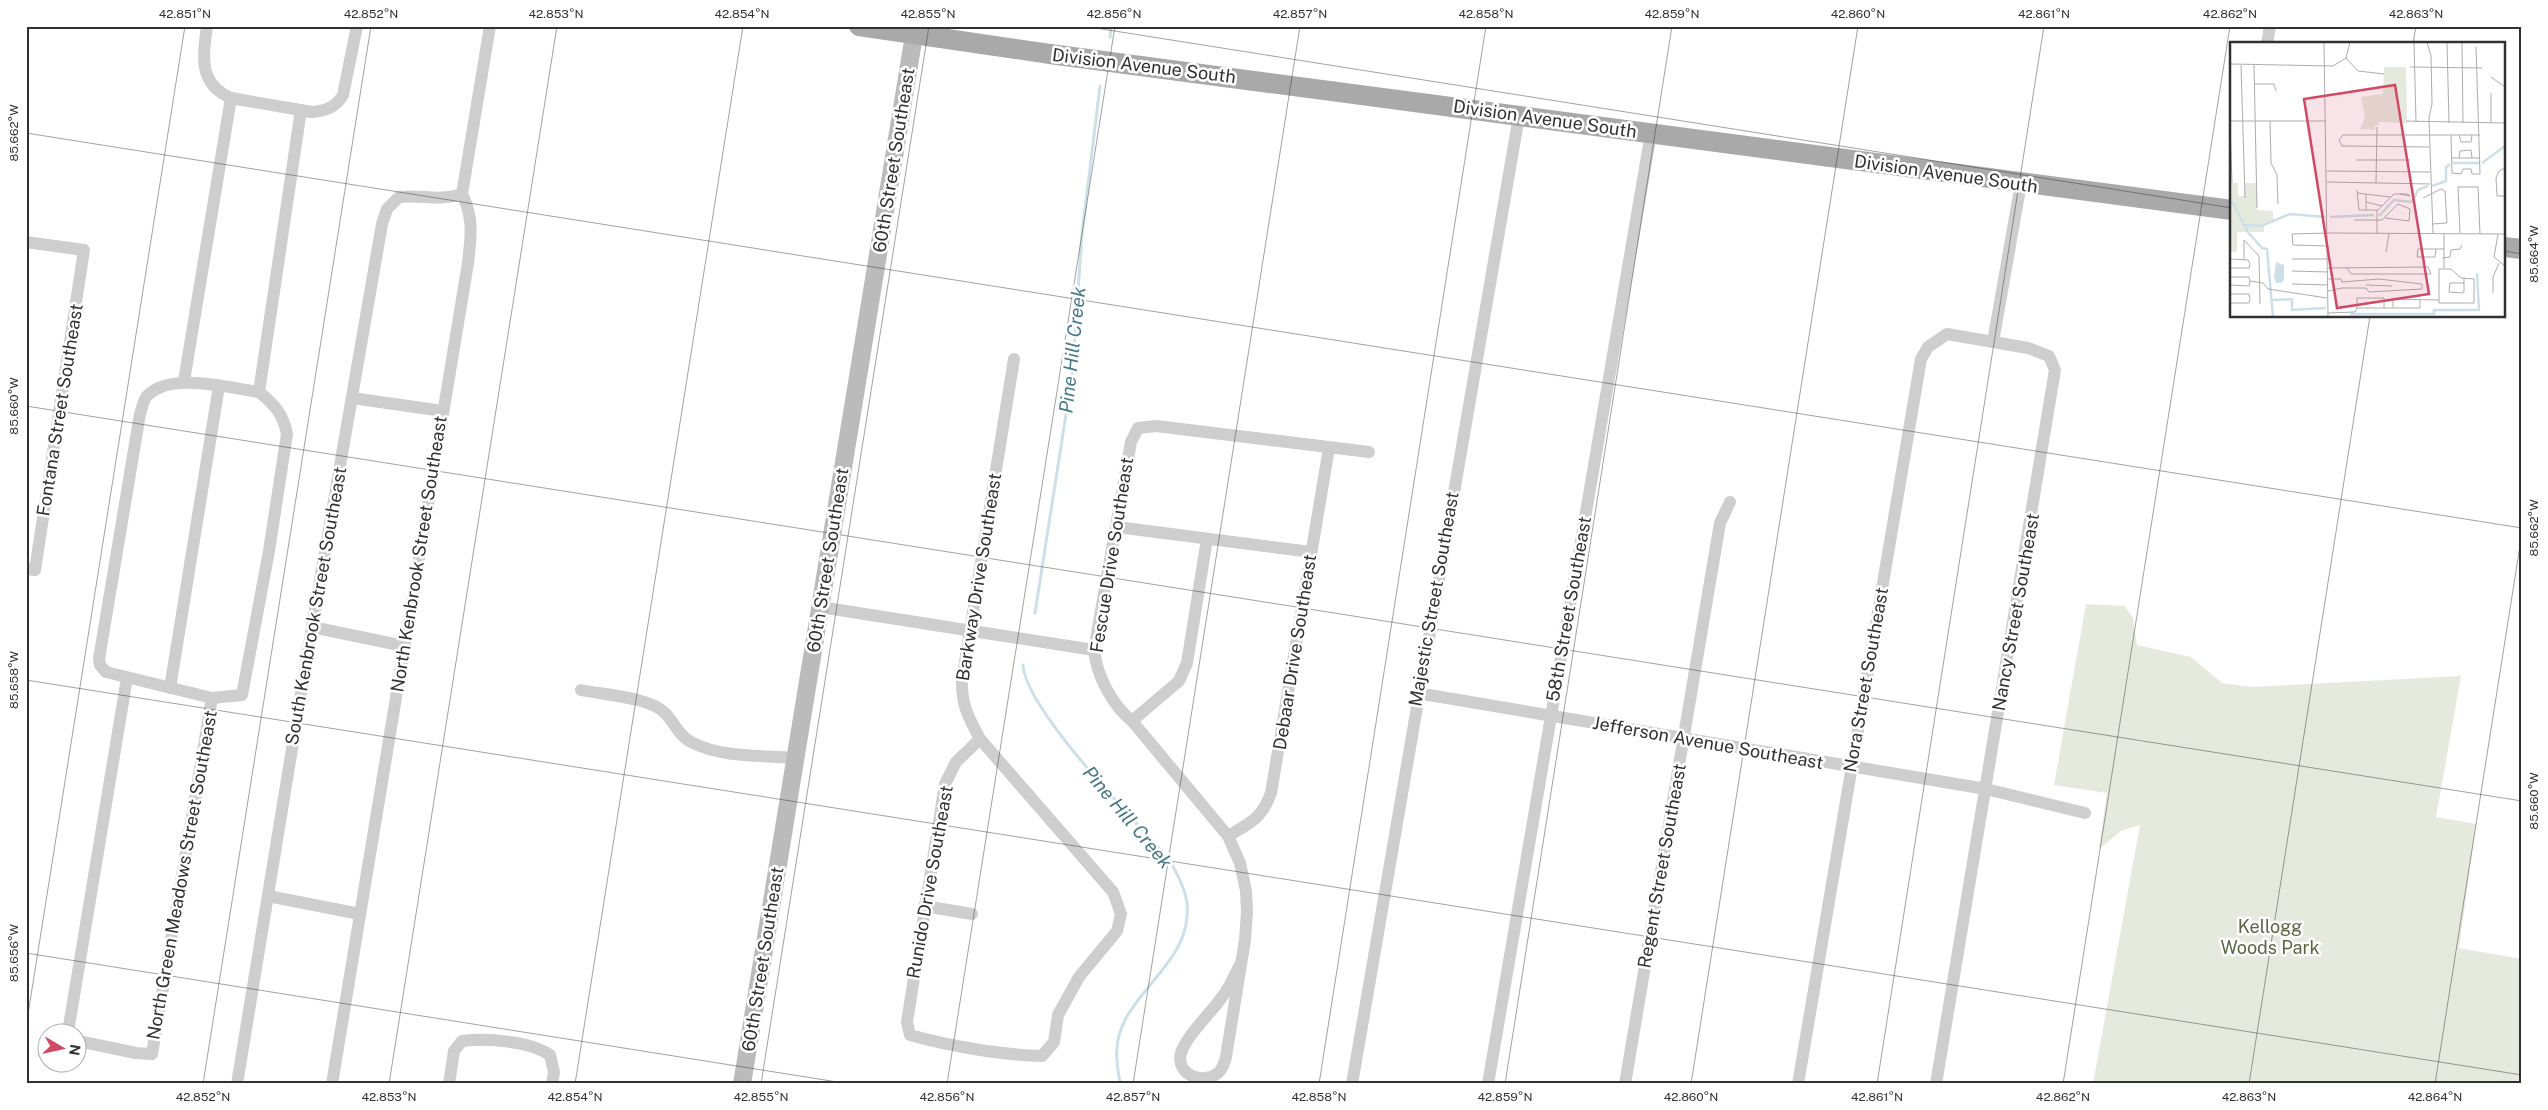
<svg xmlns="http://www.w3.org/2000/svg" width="2548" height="1110" font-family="'Public Sans',sans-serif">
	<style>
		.green { fill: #e5e9de }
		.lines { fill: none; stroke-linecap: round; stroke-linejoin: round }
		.stream { stroke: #cde0e7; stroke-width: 3 }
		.street { stroke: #cecece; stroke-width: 12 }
		.secondary { stroke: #bbb; stroke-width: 18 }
		.primary { stroke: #a9a9a9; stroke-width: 20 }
		.ticks { fill: none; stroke: #313131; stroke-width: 1; stroke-opacity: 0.45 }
		.labels { text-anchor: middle; stroke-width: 5; stroke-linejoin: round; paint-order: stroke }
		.street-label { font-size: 18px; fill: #313131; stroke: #fff }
		.park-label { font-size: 18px; fill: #596743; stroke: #fff }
		.water-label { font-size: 19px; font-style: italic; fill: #487989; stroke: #fff }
		.inset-river { fill: none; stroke: #cde0e7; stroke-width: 2.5 }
		.inset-road { fill: none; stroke: #adadad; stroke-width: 1 }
		.view { fill: #d04a66; fill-opacity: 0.15; stroke: #d04a66; stroke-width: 2.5 }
		.inset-edge { fill: none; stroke: #313131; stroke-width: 2.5 }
		.neatline { fill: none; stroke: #313131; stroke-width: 2 }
		.ticks-label { font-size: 12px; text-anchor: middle; fill: #313131 }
	</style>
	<rect width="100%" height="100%" fill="#fff"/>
	<path class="green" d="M2086,604L2125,606L2133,618L2137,645L2191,657L2222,683L2252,687L2461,676L2436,817L2476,824L2459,948L2522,959V1084H2093L2140,825L2121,831L2099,849L2107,793L2054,785Z"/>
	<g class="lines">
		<g class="stream">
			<path d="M1110,37L1111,26"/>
			<path d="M1035,613L1072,376L1082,234L1100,86"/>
			<path d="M1023,665C1026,711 1137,822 1170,861C1177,874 1185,888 1187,903C1194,970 1110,996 1117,1061C1118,1069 1118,1077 1121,1084"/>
		</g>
		<g class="street">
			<path d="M207,26C203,56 198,84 231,98L312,112C326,111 336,107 343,95L357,26"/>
			<path d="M2267,44L2270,26"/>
			<path d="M26,242L84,250L35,570L26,569"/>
			<path d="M1993,342L2021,183"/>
			<path d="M184,381L231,98"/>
			<path d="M259,392C230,388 170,371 147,396C143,400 142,409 140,414L99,659L100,665L106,672L212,698L242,695L269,551L287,434C283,414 275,405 259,392L301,110"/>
			<path d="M352,398L443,411"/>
			<path d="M1117,527L1311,552"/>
			<path d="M820,607L1094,650"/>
			<path d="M312,627L404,646"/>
			<path d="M170,688L219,386"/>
			<path d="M581,690C604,695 649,697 665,713C675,723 679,737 693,743C723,758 762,755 794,758"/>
			<path d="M1417,693L1986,789L2085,813"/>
			<path d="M1132,721L1179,681L1187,663L1207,539"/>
			<path d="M980,739L956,762L945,784L907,1022L910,1035C949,1046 1002,1055 1042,1056L1054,1042L1058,1015L1079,977L1117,931L1121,914L1113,892L980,739C969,719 961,704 962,680L1014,359"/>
			<path d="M1228,836C1251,823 1262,818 1271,793L1329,448"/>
			<path d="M268,896L360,914"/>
			<path d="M924,906L972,914"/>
			<path d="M1241,963C1235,974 1230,987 1222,997C1211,1013 1186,1036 1181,1053C1175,1076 1206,1086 1220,1071C1223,1067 1225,1061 1226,1057L1245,940L1247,912L1246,891L1240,863L1228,836L1132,721C1112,705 1097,676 1094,650L1131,442L1138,428L1156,426L1369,452"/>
			<path d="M68,1032L127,678"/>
			<path d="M78,1041L136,1053L152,1054L212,698"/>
			<path d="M237,1084L312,627L382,224L387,209L399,197C422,194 438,202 462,194"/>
			<path d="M332,1084L468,263C471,237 474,218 462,194L490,26"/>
			<path d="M449,1084L454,1051L462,1041C487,1038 530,1041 550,1055L554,1072L552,1084"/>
			<path d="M1352,1084L1519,116"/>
			<path d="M1488,1084L1651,133"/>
			<path d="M1625,1084L1720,523L1730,502"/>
			<path d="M1798,1084L1921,359L1928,347L1947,334L2028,348L2049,356L2055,370L1936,1084"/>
		</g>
		<path class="secondary" d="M742,1084L914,35"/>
		<g class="primary">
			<path d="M859,26L1050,54L2232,210"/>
			<path d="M2504,247L2522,249"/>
		</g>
	</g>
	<path class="ticks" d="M1083,26L2232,208M2413,44L2416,26M26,133L2522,528M2504,251L2522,254M26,406L2522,801M26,680L2522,1075M26,953L850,1084M26,1027L185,26M203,1084L371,26M389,1084L557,26M575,1084L743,26M761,1084L929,26M947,1084L1115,26M1133,1084L1300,26M1319,1084L1486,26M1505,1084L1672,26M1691,1084L1858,26M1877,1084L2044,26M2063,1084L2230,26M2249,1084L2370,316M2435,1084L2522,533"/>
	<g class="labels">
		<g class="street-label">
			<text transform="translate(1144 66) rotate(7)" y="6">Division Avenue South</text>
			<text transform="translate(1545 119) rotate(8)" y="6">Division Avenue South</text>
			<text transform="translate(894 160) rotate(-81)" y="6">60th Street Southeast</text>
			<text transform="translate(1946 174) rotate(8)" y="6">Division Avenue South</text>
			<text transform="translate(60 410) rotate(-81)" y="6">Fontana Street Southeast</text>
			<text transform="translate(419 554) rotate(-81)" y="6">North Kenbrook Street Southeast</text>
			<text transform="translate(1112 555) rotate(-81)" y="6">Fescue Drive Southeast</text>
			<text transform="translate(828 560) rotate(-81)" y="6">60th Street Southeast</text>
			<text transform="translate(979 577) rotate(-81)" y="6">Barkway Drive Southeast</text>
			<text transform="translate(1434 599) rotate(-80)" y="6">Majestic Street Southeast</text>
			<text transform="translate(316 606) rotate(-80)" y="6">South Kenbrook Street Southeast</text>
			<text transform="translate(1569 609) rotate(-80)" y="6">58th Street Southeast</text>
			<text transform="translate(2016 612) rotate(-80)" y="6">Nancy Street Southeast</text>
			<text transform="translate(1295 652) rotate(-81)" y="6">Debaar Drive Southeast</text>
			<text transform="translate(1866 680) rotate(-80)" y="6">Nora Street Southeast</text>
			<text transform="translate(1708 743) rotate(10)" y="6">Jefferson Avenue Southeast</text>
			<text transform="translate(1662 866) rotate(-80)" y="6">Regent Street Southeast</text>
			<text transform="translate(182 875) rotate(-80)" y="6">North Green Meadows Street Southeast</text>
			<text transform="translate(930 882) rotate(-80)" y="6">Runido Drive Southeast</text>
			<text transform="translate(763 959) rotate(-81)" y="6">60th Street Southeast</text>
		</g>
		<g class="park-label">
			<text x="2270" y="933">Kellogg<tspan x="2270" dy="21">Woods Park</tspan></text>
		</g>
		<g class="water-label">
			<text transform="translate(1072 350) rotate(-84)" y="7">Pine Hill Creek</text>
			<text transform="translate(1128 817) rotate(50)" y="7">Pine Hill Creek</text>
		</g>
	</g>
	<g transform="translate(2230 42)">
		<rect width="275" height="275" fill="#fff"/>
		<path d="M154,25H176L177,81L148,80L150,83H145V88L130,87L135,75L131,55L153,52ZM0,101L1,141H8V154H15V141H27V168L43,169V179L34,184V190H7V210H0Z" fill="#e5e9de"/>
		<path d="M46,220L54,223V238L51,241H46L44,235Z" fill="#cde0e7"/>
		<path class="inset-river" d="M223,121H249M252,121L275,104M202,144L216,139V125L220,122M0,156L18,190L32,206L37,207L43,275M149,174L164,158L182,160L188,148L198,144M100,175L144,173M13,183L31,184L60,172L95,175M42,258L62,257V268L96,266M120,272H204V268H249L247,231"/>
		<path class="inset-road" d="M94,0L98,275M184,0L186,80M197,0L201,14L202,62L199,76L203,191M217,0L219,81M232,0L233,81M116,16L128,29L154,32M0,22L103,24L116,16L120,0M11,23L15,156M24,23L27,166M180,25L252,26M261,35L275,45M24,42H44L46,49M0,79H96M40,79L41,121L47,133L48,162M176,79L275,81M261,81V51M0,82L2,141M221,93L222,131L231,132L233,127H241L242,132H250L246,5M229,93L231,100H241L242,93M109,98L113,93H250M109,98L112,104L199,105M221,116H250M229,116L230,109L241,108L242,116M126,118H180M275,126L269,129L266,136L267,154H275M97,129L200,130M97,140L200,142M146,141L147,85M127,148L129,168H148L164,152H178L180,154L170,152M127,151L160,155M136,152V168M193,156L211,147L215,149L217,181L202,182M136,160L152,164M147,168V191M124,178H152L168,162L180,167L179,179L155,176M98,191L275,192M230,191L228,145H248L250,192M214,192V226M268,192L264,215L275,224M14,198L29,214L30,262M98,204L63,203L62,192L98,191M206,207L205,215H187L188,207H214M156,210L159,192M212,216L220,215L221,208L230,207L232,203M0,217L18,218L20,222M62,217H98M14,218V198M0,226H19L20,222M98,226L198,225L201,232H121L117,226M209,227H221L231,236L244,237V261H209ZM62,229L98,230M0,235H19L20,239M234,236V249L233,251L219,250L220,241H234M98,237H111L112,240L149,237L192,242V247L139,250L136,246H112L98,249M20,239L33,241L38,247L97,256M62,242L98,243M0,243L19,244L20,239M136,243L162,244M263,251V235L269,221M0,252H19L20,257M0,261H19L20,257M163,265V257L209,258M127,266V256H154V266M98,271L125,270L127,266H190V257"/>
		<path class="view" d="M165,43L199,252L107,266L74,57Z"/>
		<rect width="275" height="275" class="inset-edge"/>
	</g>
	<rect width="2548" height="1110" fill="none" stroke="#ffffff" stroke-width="55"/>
	<g transform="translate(62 1048) rotate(99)"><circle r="24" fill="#ffffff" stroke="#adadad"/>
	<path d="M0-4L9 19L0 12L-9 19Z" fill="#d04a66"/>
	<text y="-8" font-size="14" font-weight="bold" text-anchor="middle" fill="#313131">N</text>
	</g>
	<rect x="28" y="28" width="2492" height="1054" class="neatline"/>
	<g class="ticks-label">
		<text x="185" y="18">42.851°N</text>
		<text x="371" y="18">42.852°N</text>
		<text x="556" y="18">42.853°N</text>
		<text x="742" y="18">42.854°N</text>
		<text x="928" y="18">42.855°N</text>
		<text x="1114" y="18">42.856°N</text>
		<text x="1300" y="18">42.857°N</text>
		<text x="1486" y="18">42.858°N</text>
		<text x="1672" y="18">42.859°N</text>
		<text x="1858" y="18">42.860°N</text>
		<text x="2044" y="18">42.861°N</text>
		<text x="2230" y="18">42.862°N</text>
		<text x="2416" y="18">42.863°N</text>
		<text transform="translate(14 133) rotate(-90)" y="4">85.662°W</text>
		<text transform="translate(2534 254) rotate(-90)" y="4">85.664°W</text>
		<text transform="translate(14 406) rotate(-90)" y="4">85.660°W</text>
		<text transform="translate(2534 528) rotate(-90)" y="4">85.662°W</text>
		<text transform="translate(14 680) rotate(-90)" y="4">85.658°W</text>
		<text transform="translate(2534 801) rotate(-90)" y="4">85.660°W</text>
		<text transform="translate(14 953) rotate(-90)" y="4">85.656°W</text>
		<text x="203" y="1101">42.852°N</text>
		<text x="389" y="1101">42.853°N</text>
		<text x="575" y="1101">42.854°N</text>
		<text x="761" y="1101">42.855°N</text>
		<text x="947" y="1101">42.856°N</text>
		<text x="1133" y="1101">42.857°N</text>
		<text x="1319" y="1101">42.858°N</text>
		<text x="1505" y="1101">42.859°N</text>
		<text x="1691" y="1101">42.860°N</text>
		<text x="1877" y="1101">42.861°N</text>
		<text x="2063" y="1101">42.862°N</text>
		<text x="2249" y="1101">42.863°N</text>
		<text x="2435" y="1101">42.864°N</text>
	</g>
</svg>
